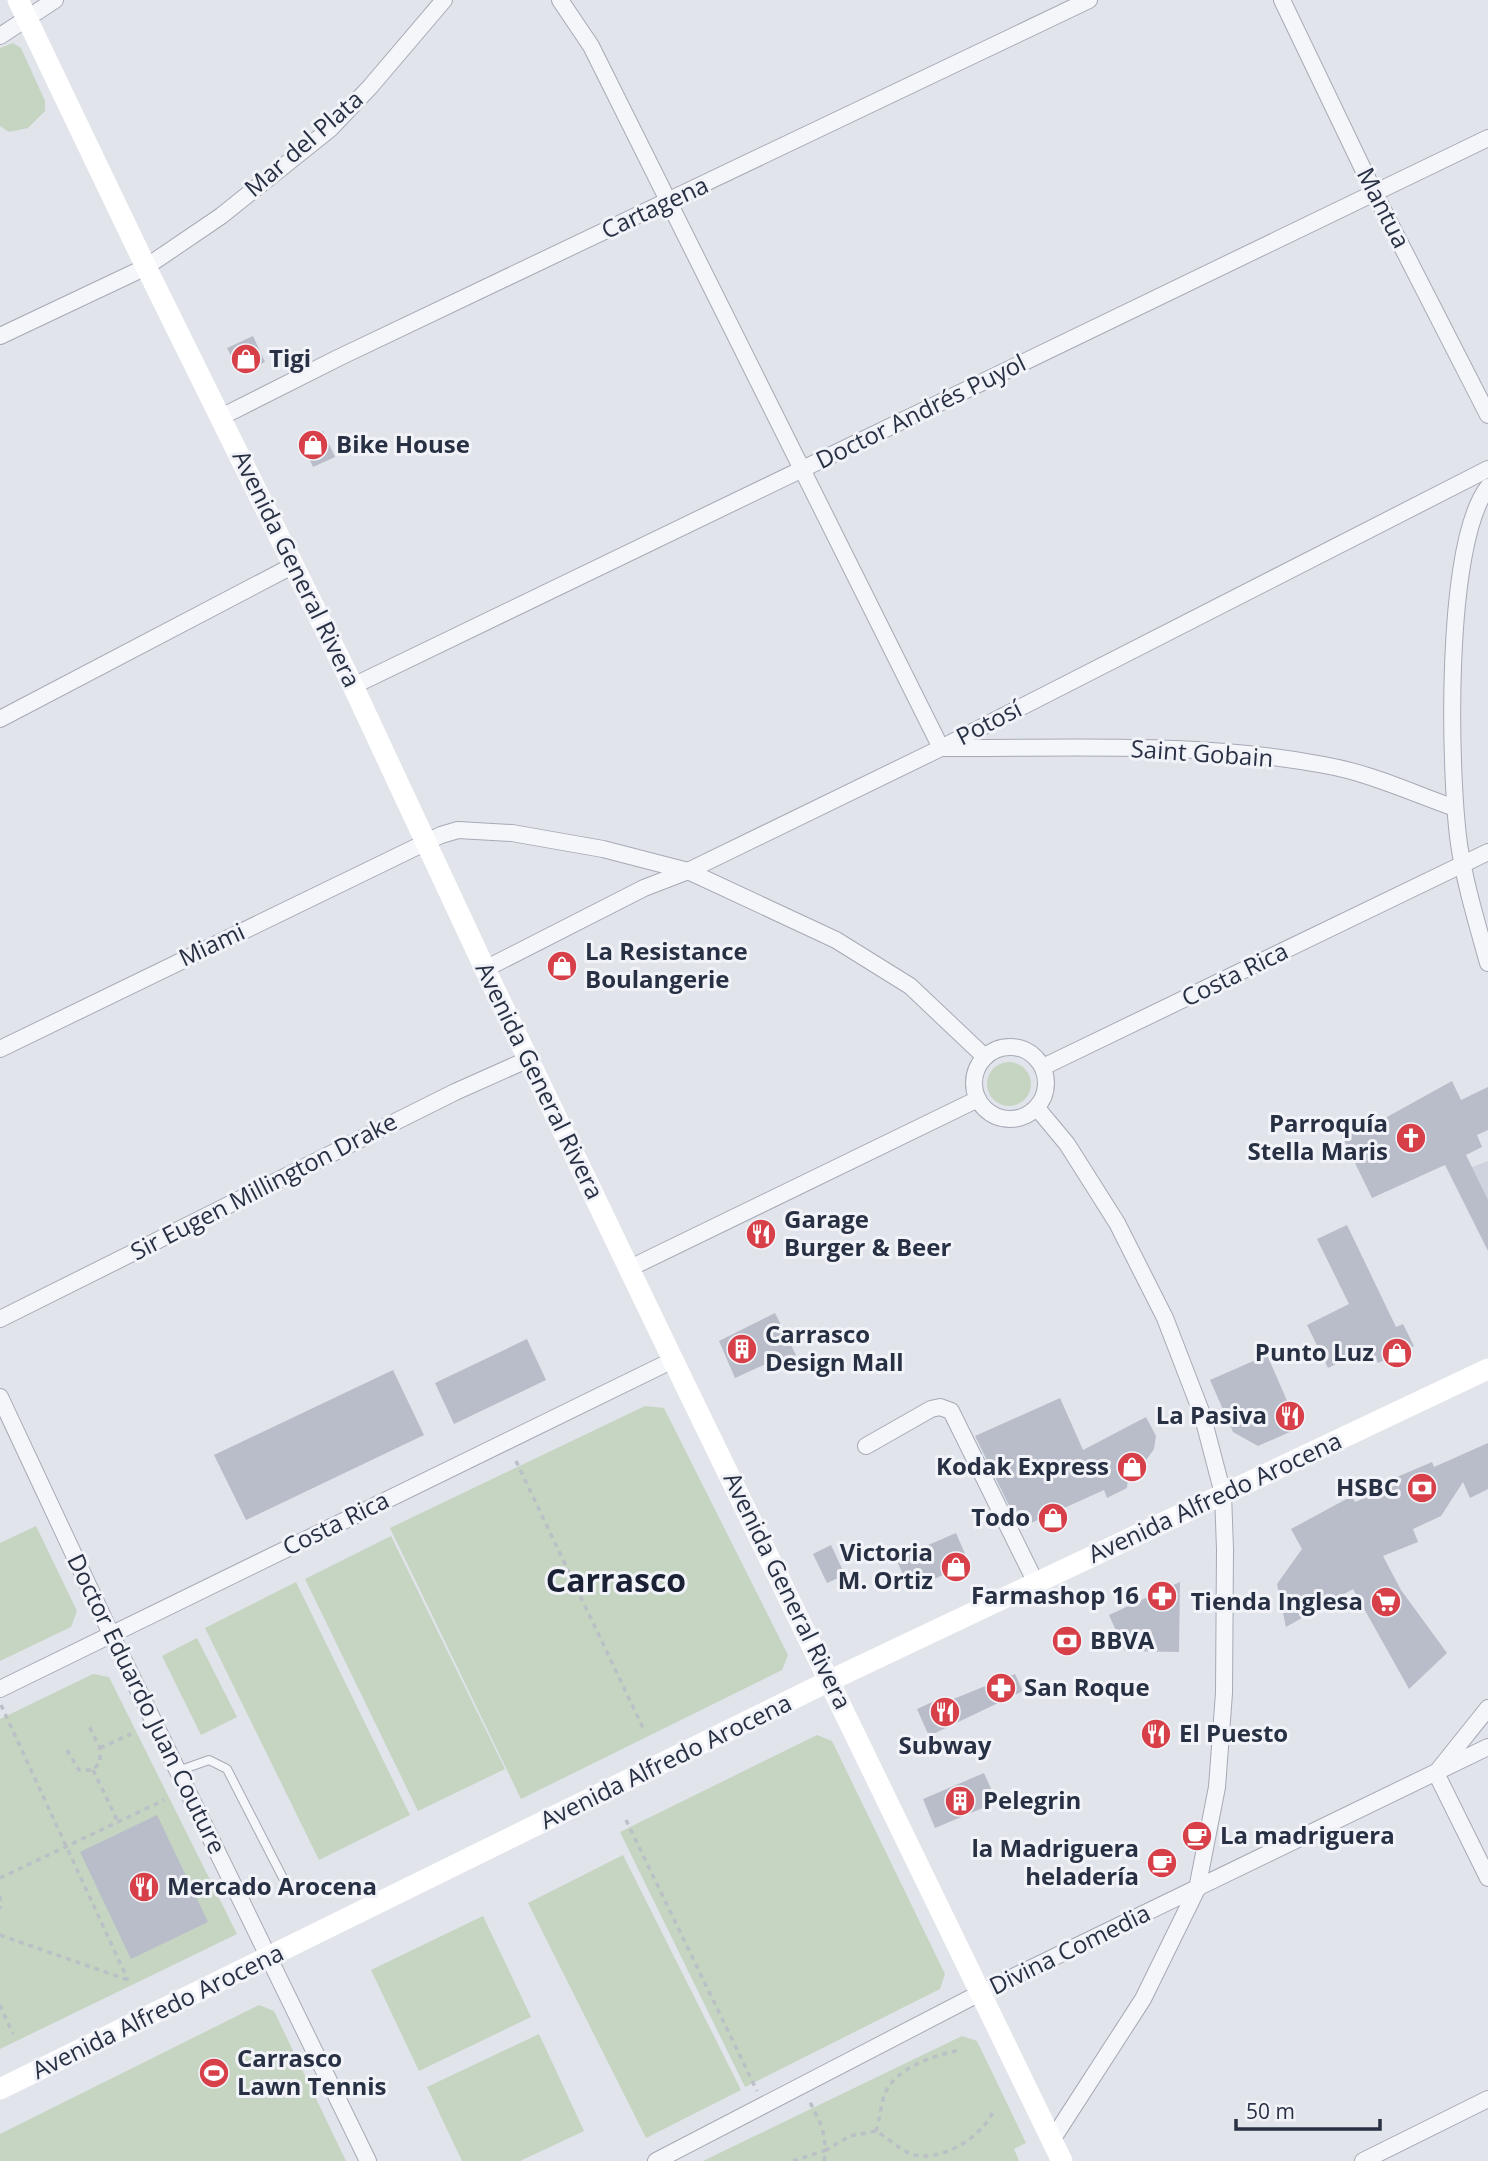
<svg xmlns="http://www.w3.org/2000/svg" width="1488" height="2161" font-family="'Open Sans',sans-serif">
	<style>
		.built { fill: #cfd3dd }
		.green { fill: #c5d5c2 }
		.building { fill: #b8bdc9 }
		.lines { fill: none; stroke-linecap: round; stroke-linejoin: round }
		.lane-casing { stroke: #a6aab6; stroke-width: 10 }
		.street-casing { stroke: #a6aab6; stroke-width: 18 }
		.path { stroke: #bbbfc6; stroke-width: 3.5; stroke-dasharray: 5 5; stroke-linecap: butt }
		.lane { stroke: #f4f6f9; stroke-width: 8 }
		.street { stroke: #f4f6f9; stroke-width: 16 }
		.secondary { stroke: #fff; stroke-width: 21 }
		.labels { text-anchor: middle; stroke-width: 6; stroke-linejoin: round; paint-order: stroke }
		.street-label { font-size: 24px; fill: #283044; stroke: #f1f3f8 }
		.poi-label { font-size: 24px; font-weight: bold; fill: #283044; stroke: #f1f3f8; text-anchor: start }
		.district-label { font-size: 32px; font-weight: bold; fill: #1a2135; stroke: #f1f3f8 }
	</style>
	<rect width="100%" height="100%" fill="#e1e4eb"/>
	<path class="built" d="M1488,1161V1251L1472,1167Z"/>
	<g class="green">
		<path d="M13,43L21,48L45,101V111L28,128L9,132L0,126V48Z"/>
		<circle cx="1009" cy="1084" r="22"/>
		<path d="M645,1406L664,1408L788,1655L782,1670L521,1799L390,1528Z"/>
		<path d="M36,1526L77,1611L71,1627L0,1661V1543Z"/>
		<path d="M391,1536L505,1769L418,1811L305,1579Z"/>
		<path d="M296,1582L410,1815L319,1860L205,1628Z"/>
		<path d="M197,1638L237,1717L201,1735L162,1656Z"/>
		<path d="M93,1674L109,1677L237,1934L0,2049V1719Z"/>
		<path d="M817,1735L832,1741L945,1974L940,1989L745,2087L620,1832Z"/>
		<path d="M623,1855L741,2090L646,2138L528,1903Z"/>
		<path d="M483,1916L531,2017L419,2071L371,1970Z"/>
		<path d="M259,2005L274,2011L346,2161H0V2134Z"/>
		<path d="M539,2034L584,2131L520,2161H462L427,2087Z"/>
		<path d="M962,2036L977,2041L1026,2143L1014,2149L1019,2161H703Z"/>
	</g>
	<g class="building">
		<path d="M253,336L265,362L240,374L227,348Z"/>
		<path d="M323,431L335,457L313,467L301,441Z"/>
		<path d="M1452,1081L1461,1100L1488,1087V1130L1477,1135L1482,1147L1466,1155L1488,1200V1251L1445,1165L1372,1198L1340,1132L1373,1113L1378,1122Z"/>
		<path d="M1347,1225L1396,1327L1403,1324L1414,1346L1378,1363L1370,1347L1328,1368L1307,1325L1349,1304L1317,1239Z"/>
		<path d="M775,1313L796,1355L782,1363L779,1358L735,1378L719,1341Z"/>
		<path d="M527,1339L546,1380L454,1424L435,1383Z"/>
		<path d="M1267,1355L1299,1428L1258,1446L1233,1432L1210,1380Z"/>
		<path d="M393,1370L424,1435L246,1520L214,1455Z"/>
		<path d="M1060,1398L1083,1450L1146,1417L1156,1436L1154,1449L1142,1466L1130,1456L1127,1488L1107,1498L1104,1490L1020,1528L975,1436Z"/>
		<path d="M1488,1443V1489L1470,1498L1463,1482L1441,1516L1413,1529L1418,1542L1383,1556L1401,1590L1447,1653L1409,1689L1353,1589L1286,1627L1277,1584L1302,1549L1291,1529L1352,1496L1355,1502L1399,1484L1397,1477L1432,1462L1434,1467Z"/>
		<path d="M956,1533L969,1563L910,1590L896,1559Z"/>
		<path d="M831,1545L845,1575L827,1583L813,1554Z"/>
		<path d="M1180,1582L1179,1652L1125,1651L1109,1615Z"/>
		<path d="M1015,1674L1023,1691L929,1736L917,1709L943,1697L946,1702Z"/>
		<path d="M984,1773L997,1802L935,1828L923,1799Z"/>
		<path d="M157,1815L208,1922L131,1959L80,1852Z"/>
	</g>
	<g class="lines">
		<g class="lane-casing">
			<path id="lane" d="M178,1771L209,1760L227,1769L283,1878"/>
		</g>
		<g class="street-casing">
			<g id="street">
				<path d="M560,0L591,46L941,748C1068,749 1199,741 1324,765C1370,773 1412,793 1455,808"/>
				<path d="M1282,0L1374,192L1488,415"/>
				<path d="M0,36L55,0"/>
				<path d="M0,336L146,267L221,216L330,129L370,87L444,0"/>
				<path d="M221,417L338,358L1089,0"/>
				<path d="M1488,487C1444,545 1449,770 1459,844C1465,884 1477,923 1488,963"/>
				<path d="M353,686L1488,138"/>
				<path d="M0,719L294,565"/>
				<path d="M485,969L644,888L688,871L941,748L1488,469"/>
				<circle cx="1010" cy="1083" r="36"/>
				<path d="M0,1049L441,835L458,830L512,833L603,849L688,871L836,940L910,986L985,1057"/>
				<path d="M1043,1067L1488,852"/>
				<path d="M1037,1108L1067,1144L1117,1223L1165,1318L1202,1414L1223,1494L1225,1549L1224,1693L1217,1787L1197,1889L1143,1999L1052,2140"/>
				<path d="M630,1268L978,1099"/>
				<path d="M0,1319L455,1092L529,1059"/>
				<path d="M0,1397L111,1634L368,2161"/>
				<path d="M866,1446L931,1409L940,1407L951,1411L1036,1583"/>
				<path d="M0,1689L673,1360"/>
				<path d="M1488,1708L1436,1773L1488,1878"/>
				<path d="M656,2161L982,1992L1488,1747"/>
				<path d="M1363,2161L1488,2099"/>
			</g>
		</g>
		<g class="path">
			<path d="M516,1461L645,1732"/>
			<path d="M1,1705L128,1980"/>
			<path d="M100,1748L131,1734"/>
			<path d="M67,1750L79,1770H93L100,1762V1748L89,1726"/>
			<path d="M93,1770L118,1822"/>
			<path d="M626,1820L757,2091"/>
			<path d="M0,1878L164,1800"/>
			<path d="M0,1896V1909"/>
			<path d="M0,1935L128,1980"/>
			<path d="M0,2005L13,2034"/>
			<path d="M876,2131C880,2119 881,2104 885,2093C897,2067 935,2055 960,2050"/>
			<path d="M793,2161L826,2150L822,2127L809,2100"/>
			<path d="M824,2161L826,2150L850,2136L876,2131C888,2138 900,2150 913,2155C944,2161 980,2138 993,2112"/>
		</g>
		<use href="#lane" class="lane"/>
		<use href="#street" class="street"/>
		<g class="secondary">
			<path d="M18,0L146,267L353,686L485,969L673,1360L1062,2161"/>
			<path d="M0,2089L831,1680L1488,1369"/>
		</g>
	</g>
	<defs>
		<g id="shop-disc" transform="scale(1.575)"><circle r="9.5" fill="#d73f49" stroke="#f1f3f8"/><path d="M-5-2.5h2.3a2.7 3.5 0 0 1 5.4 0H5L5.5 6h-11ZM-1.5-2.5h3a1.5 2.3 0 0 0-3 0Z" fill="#fff"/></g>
		<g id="church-disc" transform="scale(1.575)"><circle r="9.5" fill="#d73f49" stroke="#f1f3f8"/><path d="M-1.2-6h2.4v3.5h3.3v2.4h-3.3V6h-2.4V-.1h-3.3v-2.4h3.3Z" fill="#fff"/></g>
		<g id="restaurant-disc" transform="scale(1.575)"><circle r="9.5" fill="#d73f49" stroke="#f1f3f8"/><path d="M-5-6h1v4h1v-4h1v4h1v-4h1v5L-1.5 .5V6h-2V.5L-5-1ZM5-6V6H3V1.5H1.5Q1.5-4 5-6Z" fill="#fff"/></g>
		<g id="building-disc" transform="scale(1.575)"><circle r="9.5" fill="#d73f49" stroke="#f1f3f8"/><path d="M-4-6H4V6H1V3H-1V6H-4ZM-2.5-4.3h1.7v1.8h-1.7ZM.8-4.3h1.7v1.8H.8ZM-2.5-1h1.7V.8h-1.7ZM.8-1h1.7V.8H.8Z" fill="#fff"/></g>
		<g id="bank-disc" transform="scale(1.575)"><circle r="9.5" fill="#d73f49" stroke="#f1f3f8"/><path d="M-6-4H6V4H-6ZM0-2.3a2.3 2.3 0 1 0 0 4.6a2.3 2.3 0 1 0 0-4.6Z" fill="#fff"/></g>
		<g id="pharmacy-disc" transform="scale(1.575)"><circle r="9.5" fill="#d73f49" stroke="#f1f3f8"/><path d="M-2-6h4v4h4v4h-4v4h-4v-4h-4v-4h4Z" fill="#fff"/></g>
		<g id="supermarket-disc" transform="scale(1.575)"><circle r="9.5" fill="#d73f49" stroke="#f1f3f8"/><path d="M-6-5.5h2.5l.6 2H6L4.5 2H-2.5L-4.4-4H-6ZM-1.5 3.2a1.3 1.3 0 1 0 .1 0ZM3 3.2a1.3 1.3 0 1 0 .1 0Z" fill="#fff"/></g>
		<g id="cafe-disc" transform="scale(1.575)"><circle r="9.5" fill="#d73f49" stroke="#f1f3f8"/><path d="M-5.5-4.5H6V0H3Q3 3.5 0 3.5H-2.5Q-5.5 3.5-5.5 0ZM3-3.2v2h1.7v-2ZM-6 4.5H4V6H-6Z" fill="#fff"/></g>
		<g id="stadium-disc" transform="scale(1.575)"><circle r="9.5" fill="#d73f49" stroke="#f1f3f8"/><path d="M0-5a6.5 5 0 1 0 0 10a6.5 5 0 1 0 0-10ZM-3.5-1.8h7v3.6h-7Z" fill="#fff"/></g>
	</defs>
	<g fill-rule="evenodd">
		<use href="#shop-disc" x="246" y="359"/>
		<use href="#shop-disc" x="313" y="445"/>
		<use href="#shop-disc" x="562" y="966"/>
		<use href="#church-disc" x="1411" y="1138"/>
		<use href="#restaurant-disc" x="761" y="1234"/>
		<use href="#building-disc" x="742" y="1349"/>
		<use href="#shop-disc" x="1397" y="1353"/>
		<use href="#restaurant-disc" x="1290" y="1416"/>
		<use href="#shop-disc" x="1132" y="1467"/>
		<use href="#bank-disc" x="1422" y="1488"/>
		<use href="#shop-disc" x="1053" y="1518"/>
		<use href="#shop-disc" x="956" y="1567"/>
		<use href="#pharmacy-disc" x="1162" y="1596"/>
		<use href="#supermarket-disc" x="1386" y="1602"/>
		<use href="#bank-disc" x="1067" y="1641"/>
		<use href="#pharmacy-disc" x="1001" y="1688"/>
		<use href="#restaurant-disc" x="945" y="1712"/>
		<use href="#restaurant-disc" x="1156" y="1734"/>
		<use href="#building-disc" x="960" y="1801"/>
		<use href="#cafe-disc" x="1197" y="1836"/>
		<use href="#cafe-disc" x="1162" y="1863"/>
		<use href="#restaurant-disc" x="144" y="1887"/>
		<use href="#stadium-disc" x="214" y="2073"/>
	</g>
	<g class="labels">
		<g class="street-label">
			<text transform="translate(304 144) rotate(-41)" y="8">Mar del Plata</text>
			<text transform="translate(655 208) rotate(-25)" y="8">Cartagena</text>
			<text transform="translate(1383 208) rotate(63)" y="8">Mantua</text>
			<text transform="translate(921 412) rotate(-26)" y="8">Doctor Andrés Puyol</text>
			<text transform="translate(296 569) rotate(64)" y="8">Avenida General Rivera</text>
			<text transform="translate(989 723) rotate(-27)" y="8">Potosí</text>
			<text transform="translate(1202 754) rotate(4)" y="8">Saint Gobain</text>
			<text transform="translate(212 945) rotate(-25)" y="8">Miami</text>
			<text transform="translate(1235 975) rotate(-26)" y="8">Costa Rica</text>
			<text transform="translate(539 1081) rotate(64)" y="8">Avenida General Rivera</text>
			<text transform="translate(264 1187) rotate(-27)" y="8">Sir Eugen Millington Drake</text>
			<text transform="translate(1215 1498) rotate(-25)" y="8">Avenida Alfredo Arocena</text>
			<text transform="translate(336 1524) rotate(-26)" y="8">Costa Rica</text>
			<text transform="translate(787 1591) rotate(64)" y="8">Avenida General Rivera</text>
			<text transform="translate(146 1704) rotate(64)" y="8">Doctor Eduardo Juan Couture</text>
			<text transform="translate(666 1762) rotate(-26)" y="8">Avenida Alfredo Arocena</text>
			<text transform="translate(1070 1950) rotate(-26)" y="8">Divina Comedia</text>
			<text transform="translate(158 2012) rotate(-26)" y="8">Avenida Alfredo Arocena</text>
		</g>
		<g class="poi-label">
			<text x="269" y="367">Tigi</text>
			<text x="336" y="453">Bike House</text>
			<text x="585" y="960">La Resistance<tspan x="585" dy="28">Boulangerie</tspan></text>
			<text x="1388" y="1132" text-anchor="end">Parroquía<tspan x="1388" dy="28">Stella Maris</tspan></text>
			<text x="784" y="1228">Garage<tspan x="784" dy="28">Burger &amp; Beer</tspan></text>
			<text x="765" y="1343">Carrasco<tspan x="765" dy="28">Design Mall</tspan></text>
			<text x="1374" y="1361" text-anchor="end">Punto Luz</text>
			<text x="1267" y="1424" text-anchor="end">La Pasiva</text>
			<text x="1109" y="1475" text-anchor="end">Kodak Express</text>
			<text x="1399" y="1496" text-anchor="end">HSBC</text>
			<text x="1030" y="1526" text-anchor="end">Todo</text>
			<text x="933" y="1561" text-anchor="end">Victoria<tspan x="933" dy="28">M. Ortiz</tspan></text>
			<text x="1139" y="1604" text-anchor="end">Farmashop 16</text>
			<text x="1363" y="1610" text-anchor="end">Tienda Inglesa</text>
			<text x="1090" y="1649">BBVA</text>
			<text x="1024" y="1696">San Roque</text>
			<text x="1179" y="1742">El Puesto</text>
			<text x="945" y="1754" text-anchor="middle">Subway</text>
			<text x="983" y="1809">Pelegrin</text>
			<text x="1220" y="1844">La madriguera</text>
			<text x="1139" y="1857" text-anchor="end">la Madriguera<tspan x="1139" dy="28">heladería</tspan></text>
			<text x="167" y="1895">Mercado Arocena</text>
			<text x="237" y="2067">Carrasco<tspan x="237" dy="28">Lawn Tennis</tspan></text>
		</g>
		<g class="district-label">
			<text x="616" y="1592">Carrasco</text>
		</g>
	</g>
	<path d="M1236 2119v10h144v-10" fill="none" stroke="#283044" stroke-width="3.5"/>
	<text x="1246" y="2119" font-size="21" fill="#283044" stroke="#f1f3f8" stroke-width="5" paint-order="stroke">50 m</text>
</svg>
